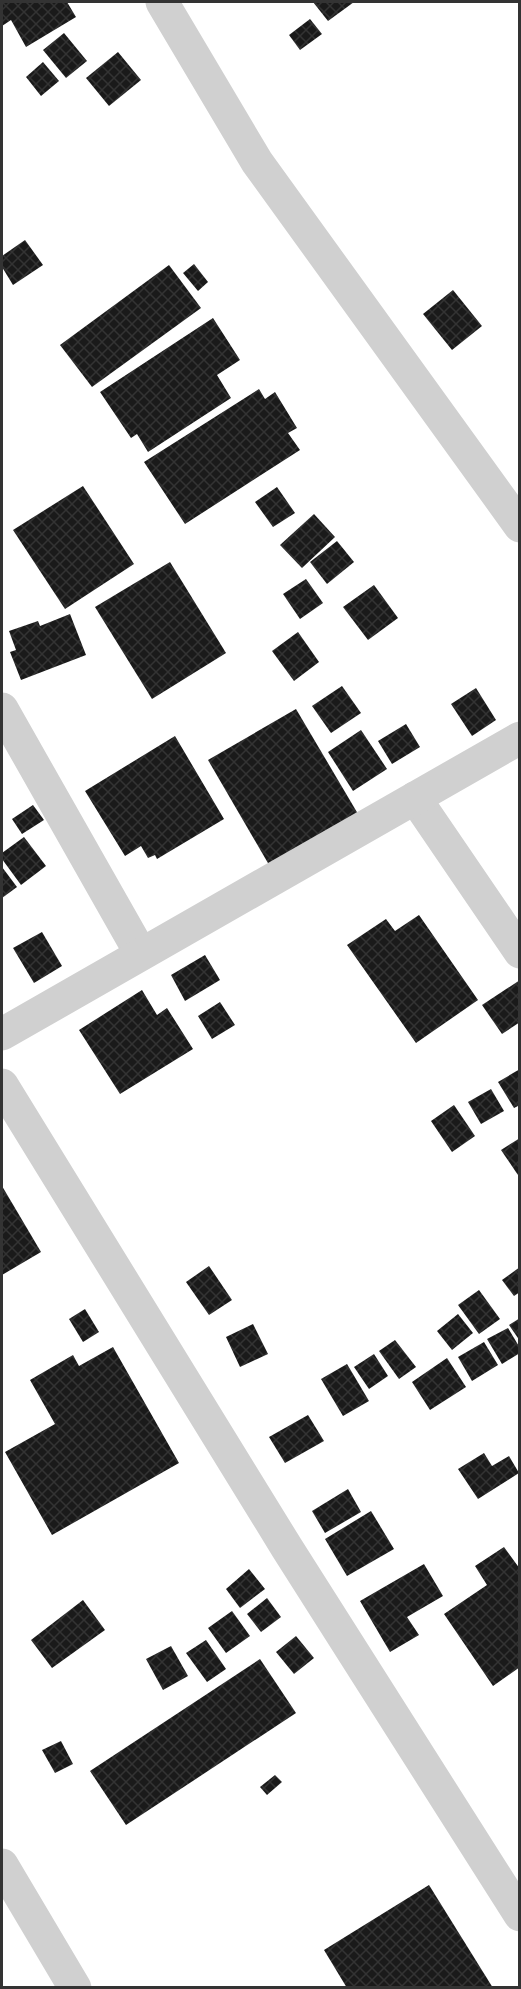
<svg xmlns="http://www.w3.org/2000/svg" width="521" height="1989" font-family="Mulish,sans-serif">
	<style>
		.building { fill: url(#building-cross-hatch) }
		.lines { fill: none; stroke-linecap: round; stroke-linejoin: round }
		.minor { stroke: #d0d0d0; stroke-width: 33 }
	</style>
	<defs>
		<pattern id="building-cross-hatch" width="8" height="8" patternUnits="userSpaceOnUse" patternTransform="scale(1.5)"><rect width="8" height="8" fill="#1a1a1a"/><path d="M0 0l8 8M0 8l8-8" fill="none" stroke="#333"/></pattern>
	</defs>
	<rect width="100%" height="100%" fill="#fff"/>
	<g class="building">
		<path d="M2,2H67L76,17L26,47L11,20L2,26Z"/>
		<path d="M313,2H354L328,21Z"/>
		<path d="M310,19L322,34L300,50L289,35Z"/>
		<path d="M64,33L87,61L66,78L43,50Z"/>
		<path d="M118,52L141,80L109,106L86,78Z"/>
		<path d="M43,62L59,81L41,96L26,77Z"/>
		<path d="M25,240L43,265L13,285L2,267V256Z"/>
		<path d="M194,264L208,282L198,291L183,273Z"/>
		<path d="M169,265L201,308L92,387L60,345Z"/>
		<path d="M453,290L482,326L452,350L423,314Z"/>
		<path d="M213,318L240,360L217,375L231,398L148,452L137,434L131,438L100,392Z"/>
		<path d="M259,389L265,399L275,392L297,428L288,433L300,450L185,524L144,462Z"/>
		<path d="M83,486L134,564L65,609L13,530Z"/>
		<path d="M277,487L295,513L273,527L255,502Z"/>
		<path d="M314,514L335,537L302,568L280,545Z"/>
		<path d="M337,541L354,562L327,584L310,562Z"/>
		<path d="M170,562L226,653L152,699L95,607Z"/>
		<path d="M306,579L323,603L300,619L283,594Z"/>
		<path d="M374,585L398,618L368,640L343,607Z"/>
		<path d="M70,614L86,655L21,680L10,652L16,650L9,631L38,621L40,626Z"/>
		<path d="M298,632L319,662L294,681L272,651Z"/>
		<path d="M342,686L361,713L331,733L312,706Z"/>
		<path d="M476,688L496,720L472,736L451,704Z"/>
		<path d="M296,709L361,819L272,870L208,760Z"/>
		<path d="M406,724L420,747L392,764L378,741Z"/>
		<path d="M361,730L387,769L353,791L328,752Z"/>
		<path d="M175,736L224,819L157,859L155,855L148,858L141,846L125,856L85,791Z"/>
		<path d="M33,805L44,820L22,834L12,819Z"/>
		<path d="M24,837L46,866L21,885L2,859V853Z"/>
		<path d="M2,867L17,887L2,898Z"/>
		<path d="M419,915L478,1000L416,1043L347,945L386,919L395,931Z"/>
		<path d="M42,932L62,966L34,983L13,948Z"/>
		<path d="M205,955L220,980L185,1001L171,975Z"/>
		<path d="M520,980V1022L502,1034L482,1005Z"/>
		<path d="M142,990L157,1015L167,1008L193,1049L120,1094L79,1030Z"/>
		<path d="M220,1002L235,1025L212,1039L198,1016Z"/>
		<path d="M520,1069V1105L514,1108L498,1082Z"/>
		<path d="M491,1089L504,1111L481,1124L468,1102Z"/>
		<path d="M454,1105L475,1136L452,1152L431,1121Z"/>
		<path d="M520,1138V1178L501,1150Z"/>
		<path d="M2,1186L41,1252L2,1275Z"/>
		<path d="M209,1266L232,1300L209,1315L186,1282Z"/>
		<path d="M520,1267V1292L514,1296L502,1280Z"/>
		<path d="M479,1290L500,1319L479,1334L458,1305Z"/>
		<path d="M85,1309L99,1332L83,1342L69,1319Z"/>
		<path d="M458,1314L473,1333L452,1350L437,1331Z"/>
		<path d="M520,1318V1341L509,1325Z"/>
		<path d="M253,1324L268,1354L240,1367L226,1337Z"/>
		<path d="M508,1328L520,1348V1353L502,1364L487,1339Z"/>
		<path d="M395,1340L416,1367L399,1379L379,1351Z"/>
		<path d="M484,1342L498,1365L472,1381L458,1357Z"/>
		<path d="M113,1347L179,1463L52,1535L5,1452L55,1424L30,1380L73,1355L79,1366Z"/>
		<path d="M374,1354L388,1376L369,1389L354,1367Z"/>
		<path d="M447,1358L466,1387L430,1410L412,1382Z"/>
		<path d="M347,1364L369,1401L343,1416L321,1379Z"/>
		<path d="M308,1415L324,1441L285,1463L269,1437Z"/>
		<path d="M484,1453L492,1466L509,1456L519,1473L478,1499L458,1469Z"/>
		<path d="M348,1489L361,1512L325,1533L312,1511Z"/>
		<path d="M371,1511L394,1549L347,1576L325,1539Z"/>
		<path d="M504,1547L520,1569V1667L493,1686L444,1614L487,1585L475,1566Z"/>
		<path d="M424,1564L443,1596L407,1617L419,1635L390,1652L360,1601Z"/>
		<path d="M249,1569L265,1589L240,1608L226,1589Z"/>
		<path d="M267,1598L281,1617L261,1632L247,1614Z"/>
		<path d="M83,1600L105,1630L52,1668L31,1640Z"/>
		<path d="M232,1611L250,1636L226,1653L208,1628Z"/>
		<path d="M296,1636L314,1658L294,1674L276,1652Z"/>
		<path d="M206,1640L226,1669L207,1682L186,1653Z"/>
		<path d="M171,1646L188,1676L163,1690L146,1659Z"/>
		<path d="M260,1659L296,1713L126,1825L90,1771Z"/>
		<path d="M61,1741L73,1764L55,1773L42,1750Z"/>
		<path d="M275,1775L282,1782L267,1795L260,1787Z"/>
		<path d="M429,1885L493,1988H347L324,1950Z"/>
	</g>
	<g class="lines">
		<g class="minor">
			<path d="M162,2L257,162L520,526"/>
			<path d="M2,709L141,954"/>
			<path d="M415,798L520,952"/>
			<path d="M2,1034L520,738"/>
			<path d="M2,1085L287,1548L520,1915"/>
			<path d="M2,1865L75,1988"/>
		</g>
	</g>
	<rect width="521" height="1989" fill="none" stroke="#333333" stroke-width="6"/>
</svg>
